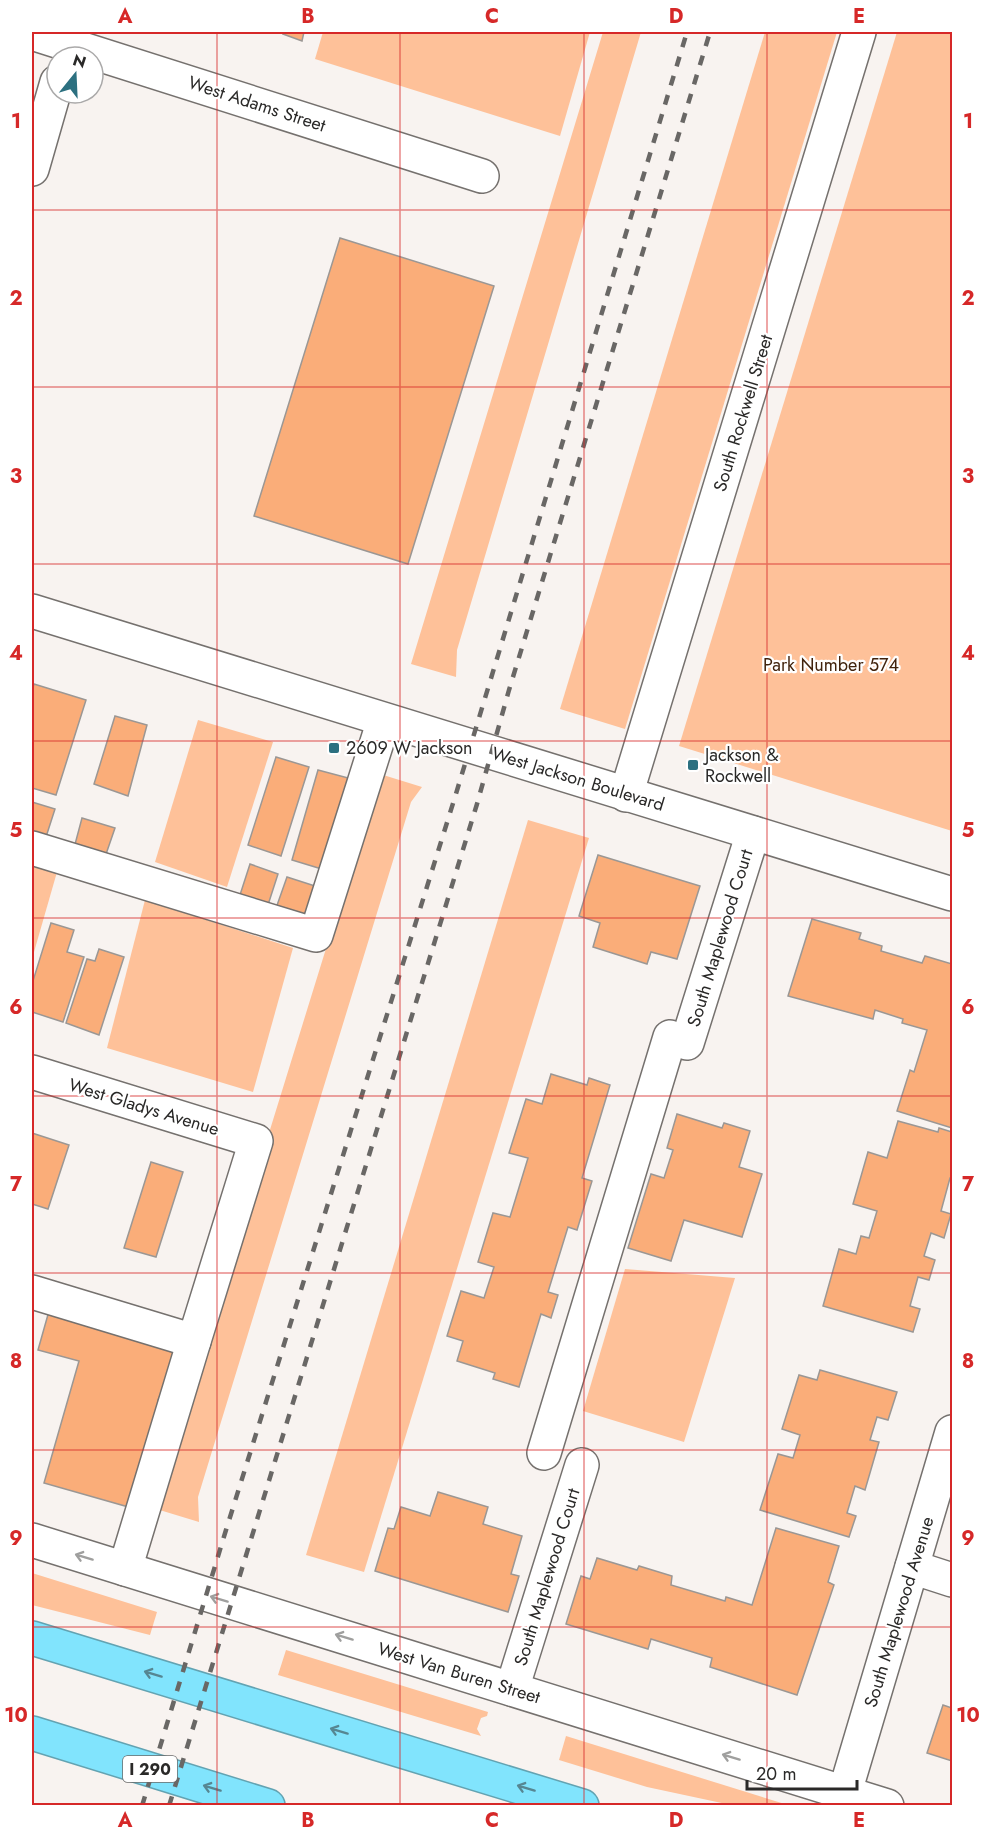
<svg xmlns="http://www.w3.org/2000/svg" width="984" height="1837" font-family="Jost,sans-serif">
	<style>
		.green { fill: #fec199 }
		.building { fill: #faad79; stroke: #9b9794; stroke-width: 1.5 }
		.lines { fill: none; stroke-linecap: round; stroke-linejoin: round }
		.minor-casing { stroke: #75716e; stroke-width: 36 }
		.highway-casing { stroke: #63a3b2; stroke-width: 36 }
		.minor { stroke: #fff; stroke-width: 33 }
		.highway { stroke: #81e4fd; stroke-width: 33 }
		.rail { stroke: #696765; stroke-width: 4.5; stroke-dasharray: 10 10; stroke-linecap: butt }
		.oneway { stroke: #9f9f9e }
		.oneway2 { stroke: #568692 }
		.grid { fill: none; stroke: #d62828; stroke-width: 1.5; stroke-opacity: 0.55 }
		.poi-dot { fill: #2c7080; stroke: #fff; stroke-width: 2 }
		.labels { text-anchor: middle; stroke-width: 4.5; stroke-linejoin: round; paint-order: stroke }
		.shield { fill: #fff; stroke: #6a6968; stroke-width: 1.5 }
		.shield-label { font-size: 16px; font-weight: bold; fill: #2a2928 }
		.street-label { font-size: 18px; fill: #2a2928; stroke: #fff }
		.park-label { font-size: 18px; fill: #41230d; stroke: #fff }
		.poi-label { font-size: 18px; fill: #2a2928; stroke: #fff; text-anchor: start }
		.neatline { fill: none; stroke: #d62828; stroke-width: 2 }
		.grid-label { font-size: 20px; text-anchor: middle; font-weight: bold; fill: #d62828 }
	</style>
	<rect width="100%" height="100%" fill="#f8f3f0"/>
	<g class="green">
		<path d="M323,32H590L560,136L315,59Z"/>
		<path d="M603,32H641L457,650L456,677L411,664Z"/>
		<path d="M765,32H837L625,729L560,709Z"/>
		<path d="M897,32H952V831L679,746Z"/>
		<path d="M198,720L273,742L227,887L155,862Z"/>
		<path d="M380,774L422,787L411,802L198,1497L199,1522L153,1508Z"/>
		<path d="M528,820L589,838L364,1572L306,1555Z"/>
		<path d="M32,864L57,872L32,959Z"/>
		<path d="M145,900L293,948L253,1092L107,1048Z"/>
		<path d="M625,1269L735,1278L684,1442L583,1411Z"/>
		<path d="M32,1573L157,1612L150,1635L32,1605Z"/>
		<path d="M286,1650L488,1712L487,1716L481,1718L477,1729L481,1736L278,1675Z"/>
		<path d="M566,1736L788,1805H731L647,1787L559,1760Z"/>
	</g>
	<g class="building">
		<path d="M284,32H304L302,41L283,34Z"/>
		<path d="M340,238L494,286L408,564L254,516Z"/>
		<path d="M34,684L86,700L56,795L32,788V691Z"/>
		<path d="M115,716L147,725L128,796L94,784Z"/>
		<path d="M276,757L309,767L281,856L248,845Z"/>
		<path d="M318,770L352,779L325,870L292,860Z"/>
		<path d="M32,802L55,809L45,840L32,836Z"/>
		<path d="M82,818L115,828L104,860L74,848Z"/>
		<path d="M598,855L700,886L677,959L651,952L647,964L593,947L600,923L579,916Z"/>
		<path d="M250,864L278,874L267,908L239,898Z"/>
		<path d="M287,877L315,886L304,920L275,911Z"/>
		<path d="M812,919L861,933L859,939L882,946L881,951L922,963L925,956L952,964V1128L897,1111L910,1070L914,1072L927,1030L902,1023L903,1019L875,1010L873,1019L788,996Z"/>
		<path d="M51,923L74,930L67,952L84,957L63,1022L32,1012V984Z"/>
		<path d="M99,949L124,957L99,1035L66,1023L87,959L95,961Z"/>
		<path d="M551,1074L587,1085L589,1078L610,1085L582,1178L592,1181L577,1230L568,1227L548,1292L558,1295L551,1318L541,1314L519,1387L493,1379L495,1373L457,1361L463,1341L447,1336L461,1291L484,1298L494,1267L478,1262L493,1213L510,1217L528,1158L509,1153L526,1099L542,1104Z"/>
		<path d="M677,1114L722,1128L724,1123L750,1131L739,1167L762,1174L742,1237L684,1220L671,1261L628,1248L651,1174L664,1178L673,1150L667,1148Z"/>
		<path d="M898,1121L938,1132L939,1128L952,1132V1178H950L941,1211L951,1214L944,1238L931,1233L924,1256L935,1260L929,1280L918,1277L910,1306L920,1309L913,1332L823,1306L839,1249L856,1254L861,1236L869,1238L877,1211L853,1204L868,1152L887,1158Z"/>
		<path d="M32,1133L69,1145L48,1209L32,1204Z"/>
		<path d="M151,1162L183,1172L156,1257L124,1248Z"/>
		<path d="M49,1311L172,1347L179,1355L158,1400L159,1417L132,1508L44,1483L79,1361L38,1350Z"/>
		<path d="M820,1370L897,1392L888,1420L877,1417L870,1440L879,1442L865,1490L855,1486L847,1513L856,1516L849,1537L760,1510L778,1454L793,1458L800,1435L782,1429L799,1375L817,1380Z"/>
		<path d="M438,1492L488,1507L483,1524L522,1536L511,1574L519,1576L508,1612L375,1571L388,1528L394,1529L401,1507L430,1516Z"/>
		<path d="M776,1528L839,1546L828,1582L834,1585L797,1695L710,1667L712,1658L651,1639L648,1649L566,1624L581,1576L590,1579L597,1558L637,1570L639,1566L672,1576L671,1585L725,1601L726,1597L752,1605Z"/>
		<path d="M943,1705L952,1708V1761L927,1753Z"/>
	</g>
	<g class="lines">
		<g class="minor-casing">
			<g id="minor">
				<path d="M32,33L482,176"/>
				<path d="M32,169L57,82"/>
				<path d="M32,611L952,894"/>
				<path d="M626,795L859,32"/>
				<path d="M32,848L316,935L384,720"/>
				<path d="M687,1043L753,833"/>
				<path d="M32,1072L256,1141L194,1341L125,1569"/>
				<path d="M32,1292L194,1341"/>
				<path d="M544,1453L670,1037"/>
				<path d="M32,1540L887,1806"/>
				<path d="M912,1567L952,1580"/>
				<path d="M512,1689L582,1465"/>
				<path d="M845,1792L952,1432"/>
			</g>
		</g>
		<g class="highway-casing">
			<g id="highway">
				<path d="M32,1638L582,1806"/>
				<path d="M32,1733L268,1806"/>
			</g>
		</g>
		<use href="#minor" class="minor"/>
		<use href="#highway" class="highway"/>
		<g class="rail">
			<path d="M142,1806L226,1530L455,797L687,32"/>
			<path d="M169,1806L477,804L509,690L710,32"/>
		</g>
	</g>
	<defs><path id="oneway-shaft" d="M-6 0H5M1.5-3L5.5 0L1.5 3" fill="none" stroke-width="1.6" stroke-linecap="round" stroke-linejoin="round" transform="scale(1.5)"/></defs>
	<g class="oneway">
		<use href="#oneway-shaft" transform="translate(84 1557) rotate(-163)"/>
		<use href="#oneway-shaft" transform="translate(219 1599) rotate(-163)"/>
		<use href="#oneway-shaft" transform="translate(344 1637) rotate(-163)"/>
		<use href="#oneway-shaft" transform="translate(731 1757) rotate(-163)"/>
	</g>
	<g class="oneway2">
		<use href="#oneway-shaft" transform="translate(153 1674) rotate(-163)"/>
		<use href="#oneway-shaft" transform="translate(339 1731) rotate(-163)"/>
		<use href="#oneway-shaft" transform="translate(212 1788) rotate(-163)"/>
		<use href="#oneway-shaft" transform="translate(526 1788) rotate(-163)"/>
	</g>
	<path class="grid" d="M217,32V1806M400,32V1806M584,32V1806M767,32V1806M32,210H952M32,387H952M32,564H952M32,741H952M32,918H952M32,1096H952M32,1273H952M32,1450H952M32,1627H952"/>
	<g class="poi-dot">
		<rect x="328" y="742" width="12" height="12" rx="3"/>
		<rect x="687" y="759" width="12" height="12" rx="3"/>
	</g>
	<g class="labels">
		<rect class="shield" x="123" y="1756" width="54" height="26" rx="4.5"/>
		<g class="shield-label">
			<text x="150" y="1775">I 290</text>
		</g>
		<g class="street-label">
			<text transform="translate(257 104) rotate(18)" y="6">West Adams Street</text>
			<text transform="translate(743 413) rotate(-73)" y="6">South Rockwell Street</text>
			<text transform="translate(578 779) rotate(17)" y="6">West Jackson Boulevard</text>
			<text transform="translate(720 938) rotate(-73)" y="6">South Maplewood Court</text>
			<text transform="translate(144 1107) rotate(17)" y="6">West Gladys Avenue</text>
			<text transform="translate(547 1577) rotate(-73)" y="6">South Maplewood Court</text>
			<text transform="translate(899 1612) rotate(-73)" y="6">South Maplewood Avenue</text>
			<text transform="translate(459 1673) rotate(17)" y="6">West Van Buren Street</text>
		</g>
		<g class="park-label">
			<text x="831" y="671">Park Number 574</text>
		</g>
		<g class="poi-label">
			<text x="346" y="754">2609 W Jackson</text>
			<text x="705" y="761">Jackson &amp;<tspan x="705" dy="21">Rockwell</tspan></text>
		</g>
	</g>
	<rect width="984" height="1837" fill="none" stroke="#ffffff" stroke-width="66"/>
	<g transform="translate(75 75) rotate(18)"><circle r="28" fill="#ffffff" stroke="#aaa9a9" stroke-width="1.5"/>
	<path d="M0-4.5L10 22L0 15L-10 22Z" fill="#2c7080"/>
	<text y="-9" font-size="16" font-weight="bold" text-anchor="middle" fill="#2a2928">N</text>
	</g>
	<path d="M747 1780v9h110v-9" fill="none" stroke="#2a2928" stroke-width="3"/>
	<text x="756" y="1780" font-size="18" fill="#2a2928" stroke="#ffffff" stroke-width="4.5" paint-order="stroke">20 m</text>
	<rect x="33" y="33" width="918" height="1771" class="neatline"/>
	<g class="grid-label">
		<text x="125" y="23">A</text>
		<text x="308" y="23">B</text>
		<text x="492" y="23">C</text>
		<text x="676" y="23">D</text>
		<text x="859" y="23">E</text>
		<text x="16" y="128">1</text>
		<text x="968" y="128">1</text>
		<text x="16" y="305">2</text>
		<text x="968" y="305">2</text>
		<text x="16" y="483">3</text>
		<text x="968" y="483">3</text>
		<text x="16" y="660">4</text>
		<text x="968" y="660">4</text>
		<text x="16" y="837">5</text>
		<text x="968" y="837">5</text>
		<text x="16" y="1014">6</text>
		<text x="968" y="1014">6</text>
		<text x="16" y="1191">7</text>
		<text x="968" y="1191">7</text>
		<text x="16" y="1368">8</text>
		<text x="968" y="1368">8</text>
		<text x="16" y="1545">9</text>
		<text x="968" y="1545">9</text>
		<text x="16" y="1722">10</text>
		<text x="968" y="1722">10</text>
		<text x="125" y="1827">A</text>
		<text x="308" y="1827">B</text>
		<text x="492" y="1827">C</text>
		<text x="676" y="1827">D</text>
		<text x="859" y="1827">E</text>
	</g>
</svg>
